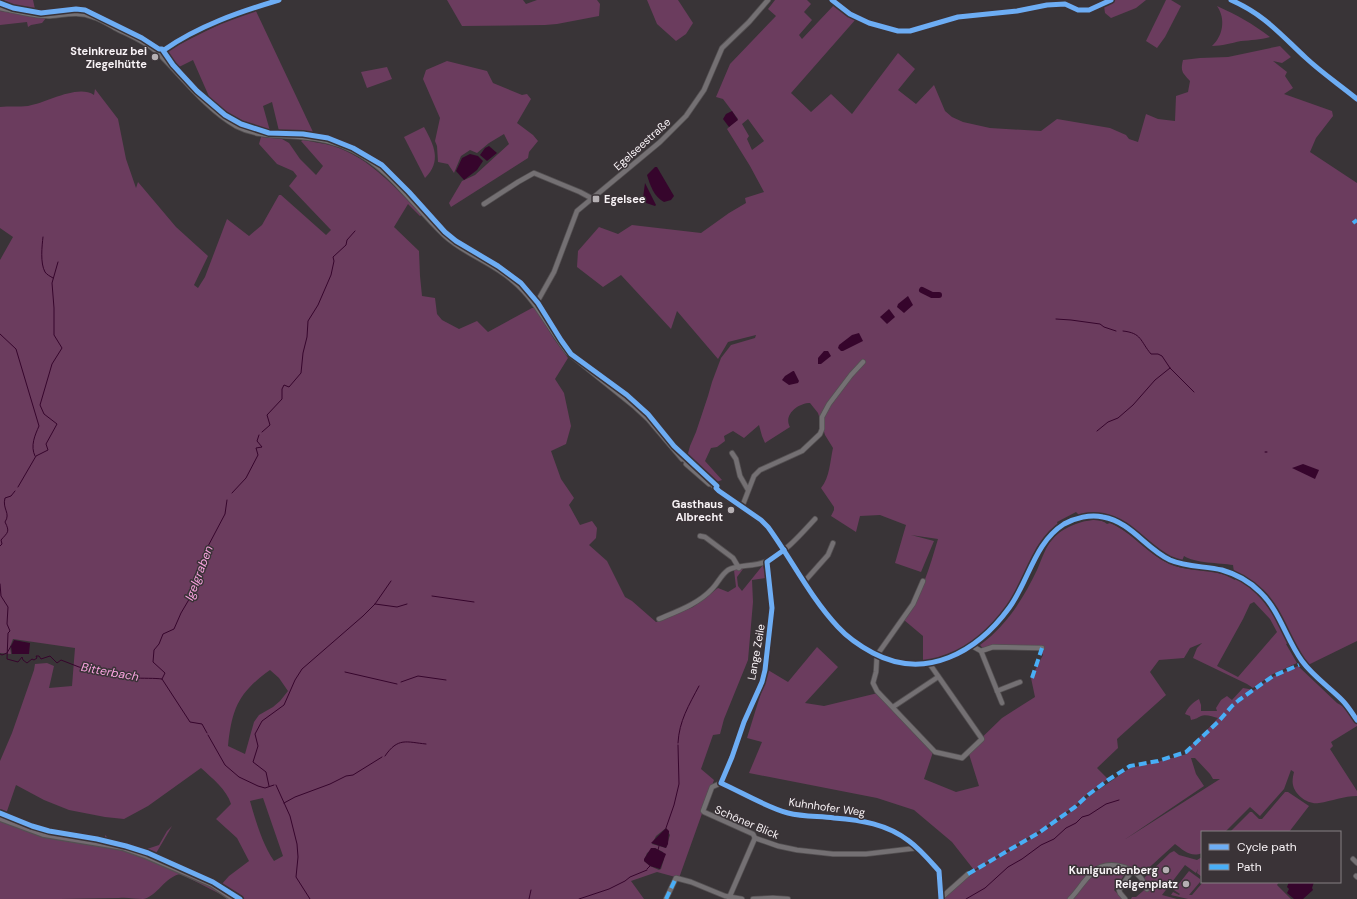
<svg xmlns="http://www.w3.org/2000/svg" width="1357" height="899" font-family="'DM Sans',sans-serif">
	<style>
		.green { fill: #6b3c5e; fill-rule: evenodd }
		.water { fill: #36052c }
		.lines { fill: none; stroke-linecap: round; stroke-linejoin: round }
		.stream { stroke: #36052c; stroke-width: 1 }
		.river { stroke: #36052c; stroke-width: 6 }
		.minor-casing { stroke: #545052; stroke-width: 6 }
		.major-casing { stroke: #545052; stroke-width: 8 }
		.minor { stroke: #747073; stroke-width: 4.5 }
		.major { stroke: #746b71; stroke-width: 5.5 }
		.quiet { stroke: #49aef6; stroke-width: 4; stroke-dasharray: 8 4; stroke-linecap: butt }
		.cycleway-casing { stroke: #3a3337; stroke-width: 8 }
		.cycleway { stroke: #6dadf4; stroke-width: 5 }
		.poi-dot { fill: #b5b0b3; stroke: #3a3337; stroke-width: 1.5 }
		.labels { text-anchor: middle; stroke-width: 3; stroke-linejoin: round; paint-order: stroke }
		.poi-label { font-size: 11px; font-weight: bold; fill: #f8f3f6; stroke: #3a3337; text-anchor: end }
		.street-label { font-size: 11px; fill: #f8f3f6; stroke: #3a3337 }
		.water-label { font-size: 12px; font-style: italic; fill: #fba4e1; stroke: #3a3337 }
	</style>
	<rect width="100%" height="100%" fill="#393437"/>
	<g class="green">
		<path d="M3,0H33L35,9L9,4Z"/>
		<path d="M447,0H523L526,4L537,0H597L600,4L599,16L557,24L545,25L462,26Z"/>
		<path d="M647,0H678L693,23L686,34L676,41L657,24Z"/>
		<path d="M775,0H807L811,4L804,12L812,20L799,35L802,39L835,4L856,19L791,93L811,112L831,94L852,114L898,53L915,69L898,90L916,104L934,85L945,111L952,117L963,122L990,128L1041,131L1057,119L1110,128L1126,135L1129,139L1138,142L1146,114L1158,119L1175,121L1176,96L1188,92L1190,81C1183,73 1180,72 1183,60L1200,58L1228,57L1280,46L1291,57L1282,63L1273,61L1287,72L1285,76L1293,88L1284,94L1332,111L1333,116L1316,138L1310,152L1357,183V641L1308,665L1293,641L1286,644L1297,663L1273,674L1253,688L1247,684L1193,658L1197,648L1202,643L1190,648L1184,658L1159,660L1150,672L1166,695L1117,739L1118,748L1097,768L1108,779L1087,794L1076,805L1041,830L974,870L952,842L914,810L877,798L749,773L762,742L747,738L768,670L788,682L817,647L838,667L805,703L824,706L878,693L933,752L924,779L956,792L979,786L968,751L1002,718L1035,697L1031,678L1043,655L1039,649L993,645L984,650L980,645C1007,625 1023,599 1037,570C1042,559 1046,545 1054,537C1063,527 1096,513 1107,524L1110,523C1132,532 1146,553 1168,563C1185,572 1204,568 1222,574C1227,575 1230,578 1235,580L1233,565C1220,563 1194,563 1184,556L1182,561C1171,558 1161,553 1152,546C1136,533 1123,516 1101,513C1094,513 1086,514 1079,515L1076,512L1057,522L1058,525L1050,531L1037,547L1023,579L1008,606L994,623L976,640L952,654L942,658L923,661V636L904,620C922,594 929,569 938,539L911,535L934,541L921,572L895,563L906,525L880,515L860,516L856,532L831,516L834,510V507L821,488C830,477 830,461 833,448L825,435L818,413L810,403C798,403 783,415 790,427L768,441L765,443L762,436L759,425L744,438L733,431L724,436L725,441L717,447L711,448L705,461L722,480L714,483L698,469L700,466L694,463L687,457L690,446L696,432L708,396L712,382L721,358L731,345L755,338L756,335L728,342L718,359L677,311L671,329L621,275L603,287L577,267L578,251L599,227L618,234L632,225L701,233L729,213L746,203L745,198L764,192L750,166L727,129L738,119L723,99L716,97L730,64L776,16L768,9ZM748,119L764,141L752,150L747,139L749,136L742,124ZM1254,602L1270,619L1277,632L1238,677L1217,666L1243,619L1250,604Z"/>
		<path d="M1113,0H1146L1136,8L1111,18L1105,13L1104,6Z"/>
		<path d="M1166,0H1171L1181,6L1165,37L1157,48L1146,41Z"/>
		<path d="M1217,6C1237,15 1253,24 1270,37C1260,40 1251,40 1241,41C1231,43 1222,46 1212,46C1223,36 1226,19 1217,6Z"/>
		<path d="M255,9L313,132L279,131L272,102L263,106L270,131L256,128L231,116L211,101L193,60L179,67L174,64L166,51L234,17Z"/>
		<path d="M0,11L46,18L42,23L31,25L28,27L27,22L0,25Z"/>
		<path d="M447,61L487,71L493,83L522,95L527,94L531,99L517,123L533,135L538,141L529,152L528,158L451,207L449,203L462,181L475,175L509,144L504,134L489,143L477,153L470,150L461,156L454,173L448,164L438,162L437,146L435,141L440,118L423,79L426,70Z"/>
		<path d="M387,67L392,79L367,88L361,72Z"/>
		<path d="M95,89L118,119L126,159L136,188L138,182L176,227L208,256L194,285L198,288L205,277L227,219L249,236L262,225L279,195H281L326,235L331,230L289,186L297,176L293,171L277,164L259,144L261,137L282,139L289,143L300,159L316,175L323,166L301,141L303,140C312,142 323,143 333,146C372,159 394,187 422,215L420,216L408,204L394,227L419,251L420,276L422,296L435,298L437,314L442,320L459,329L477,321L488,332L532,308H535L554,339L568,358L555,379L564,393L571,426L566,444L551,451L561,479L574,498L569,505L580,525L592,521L597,528L596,538L589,545L607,561L625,597L632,601L656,622L693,607L718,588L728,592L736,587L734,570L743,569L737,577L738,586L742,591L763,565L766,578L752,580L753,602L748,660L724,719L720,734L713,735L701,769L714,780L679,878L657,872L631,881L644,899H242L221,885L229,876L249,861L237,838L216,819L231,804C227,790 212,778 201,768L148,806L124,819L105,817L69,810L44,800L16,785L6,814L0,810V761L12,733L34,670L35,664L47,663L54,666L49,688L72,686L75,648L13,639L10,647L11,654L0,653V260L13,237L0,228V107C9,106 19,107 28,106C47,103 77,84 94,95ZM270,670L279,678L288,691L280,701L273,707L259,715L254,722L245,754L228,746C232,709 238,693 270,670ZM263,798L283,856L274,861C262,843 256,822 250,801ZM666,828L670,835L666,848L652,844L656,836ZM655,848L663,852L664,859L661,869L659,870L650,866L644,861L647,853Z"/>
		<path d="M424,127C434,145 442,161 425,178L404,137Z"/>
		<path d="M1298,666L1337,703L1344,707L1357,724V726L1331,742L1333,746L1330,749L1357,791V796C1344,796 1332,801 1319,803C1308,805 1295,795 1293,785C1292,781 1293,776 1294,772L1291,770L1284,789L1260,816L1250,807L1225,832H1202V853C1191,858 1183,850 1175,844L1141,875L1123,865L1099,867L1069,899H943V897L970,874L1042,832L1076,808L1088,797L1130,768L1157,762L1187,754V749L1205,732L1218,718C1213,717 1206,714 1201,716C1197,718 1196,719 1191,720L1190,716L1185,714C1188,707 1192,703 1199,699L1201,705V711H1217L1216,708L1221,700L1227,696L1232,700L1243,688L1254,690L1274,676ZM1191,758H1195L1210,774L1213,779H1220L1124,840L1204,786L1196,774Z"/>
		<path d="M1285,792H1288L1309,806L1289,832H1230L1250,812H1252L1259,819H1262Z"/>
		<path d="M0,821L7,823L135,853L200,880L222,892L231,899H227L222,895L181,874C165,876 157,897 143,899C135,899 127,897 119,898C80,899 39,899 0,899Z"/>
		<path d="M172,826L155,855L127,845L105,840V835L109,839L132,844L143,849H147L159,845L167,831Z"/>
		<path d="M1174,851L1179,855L1197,860L1202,857V877L1197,873L1198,869L1196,873L1185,865L1162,895L1177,899H1131L1132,897H1136L1149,886L1143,879L1170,853Z"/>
		<path d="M1114,866L1127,871L1114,890L1123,899H1072L1092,875L1099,870Z"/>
		<path d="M1189,871L1200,879V882L1189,895H1192L1203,882H1279L1277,885L1291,899H1188L1171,895L1173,892L1179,895L1180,894L1174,890Z"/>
	</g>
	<g class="water">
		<path d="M732,111L738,120L729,127L723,119L726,114Z"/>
		<path d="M489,146L497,153L487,161L480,155L485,148Z"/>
		<path d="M470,154L478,156L483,161L477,170L464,180L456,171L462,158Z"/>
		<path d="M655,167H657L674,196L671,200L664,202C654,197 650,185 647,175Z"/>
		<path d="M645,183L656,205L655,206L646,203L643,198Z"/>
		<path d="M908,296L913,305L904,313L897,307L898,304Z"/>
		<path d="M889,309L895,317L887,324L880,317Z"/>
		<path d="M859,333L863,341L843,351H841L838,348L839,345L852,335Z"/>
		<path d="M824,351H828L831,356L821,364H818V358Z"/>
		<path d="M793,371H794L799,381L798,383L789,385L782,380L785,376Z"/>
		<path d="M1303,464L1319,470L1315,479L1292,468Z"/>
		<path d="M14,640L30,643L29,654H12L11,646Z"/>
		<path d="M666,828L669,831L668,844L666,848L651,843Z"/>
		<path d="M651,848H655L666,854L660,869L650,866L644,861V859Z"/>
		<path d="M1289,882H1314L1312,888L1313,890L1303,899H1294L1287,893L1289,889L1287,887Z"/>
	</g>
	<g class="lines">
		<g class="stream">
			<path d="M43,237C42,246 40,263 45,272C47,275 50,276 53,278"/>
			<path d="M1056,319L1071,320L1100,324L1104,327L1116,331"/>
			<path d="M1123,331C1142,333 1140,341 1151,354H1158L1162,356L1170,368L1194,392"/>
			<path d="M0,334L16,349L39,426C35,435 30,446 35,456"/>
			<path d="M1097,431L1108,422L1118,418L1133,405L1155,380L1170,368"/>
			<path d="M262,432L270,425L267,415L282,399V389L284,385L289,387L301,373L303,353L307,337L308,321L318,305L331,275L334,261L333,257L346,245L347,240L355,231"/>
			<path d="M1265,452H1266"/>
			<path d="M1266,452H1267"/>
			<path d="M18,487L36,456L48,450L46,444L57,424L44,414L40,405L52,364L62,348L54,335V308L52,283L58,262"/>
			<path d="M232,493L246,478L258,455L256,448L262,447L257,441L259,435"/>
			<path d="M0,546L2,544L1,540C8,532 10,532 5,522C11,513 2,509 5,498L11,496L15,491"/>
			<path d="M0,584L1,596L8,607L7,624L10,631L8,633L7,659L18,662L22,657L23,660L27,663L32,659L34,660L37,658L36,656H39L41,659L50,656L57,663L61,660L79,667L97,671L105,670C115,681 148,677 162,679L190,722L202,724L207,733"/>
			<path d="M432,596L474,602"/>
			<path d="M375,604L397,607L407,604"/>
			<path d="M0,654L2,655L7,653L11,646"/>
			<path d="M345,672L397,684"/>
			<path d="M162,679L165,673L153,662L154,650L159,644L163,634L174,629L181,613L194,591L206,550L225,514L227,500"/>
			<path d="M401,682L418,676L446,680"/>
			<path d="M208,735L225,765L239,777L258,786L265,788L274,785"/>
			<path d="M678,743C679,721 689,705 699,686"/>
			<path d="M385,756C398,737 406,742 426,744"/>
			<path d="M276,785L290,816L297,844L298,857L296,877L310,899"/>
			<path d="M269,786L266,772L253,762L258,746L255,734L262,721L284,705L295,680L302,669L363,616L375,604L391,581"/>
			<path d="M284,803L295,797L330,784L346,776L353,775L382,757"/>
			<path d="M666,828L674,805L679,784L678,745"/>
			<path d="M658,850L659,846"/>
			<path d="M647,869L650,866"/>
			<path d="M529,899L531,890"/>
			<path d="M579,899L609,889L625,881L630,877L647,870"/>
			<path d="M966,899L985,888L1008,867L1022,859L1041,845L1054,839L1066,828L1076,823L1082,817L1089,815L1106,804L1119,800"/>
		</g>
		<path class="river" d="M922,290L932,295H939"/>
		<g class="minor-casing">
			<g id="minor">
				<path d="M832,0L843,9L858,18"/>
				<path d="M1231,0C1265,15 1280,34 1306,58C1322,73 1340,85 1357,99"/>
				<path d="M0,8C15,11 33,16 48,16C64,15 78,11 93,17C101,19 108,24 115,28C129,35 145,41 157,52C183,77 205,108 236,126C257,137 279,135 301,137C318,138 336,142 352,150C391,169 413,206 444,235C464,254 492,262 513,281C537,301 549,329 568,353L635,407L648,419L682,459"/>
				<path d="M159,55C184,29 245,10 279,0"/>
				<path d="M484,204L518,182L534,173L580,192L593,199"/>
				<path d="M536,304L554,272L577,211L660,142L686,116L704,90L722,48L749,22L768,0"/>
				<path d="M732,453L736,459L740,476L748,490"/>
				<path d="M681,457C697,469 710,484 725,496C739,507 755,515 768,527C792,560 810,597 838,627C848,638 860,646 873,653C926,681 977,652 1009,608C1029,581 1034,543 1064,524C1075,518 1090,514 1103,517C1131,522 1145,548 1170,560C1186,567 1205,566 1222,570C1236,574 1250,582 1260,592C1280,611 1286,639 1302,661C1313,676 1329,687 1342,700C1348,706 1352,713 1357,720"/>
				<path d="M686,464L709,484"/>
				<path d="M742,507L754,476L760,470L802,451L820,434L822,429V417L829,404L851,375L863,362"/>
				<path d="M700,536L705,537L733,558L739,568"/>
				<path d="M923,581L913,604L877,655L876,672L873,683L877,691L935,752L962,758L982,739L929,663"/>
				<path d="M804,582L828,555L833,543"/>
				<path d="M659,619C678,611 698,604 712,589C718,583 721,575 728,570C738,564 756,567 767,561C786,552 801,534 815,519"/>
				<path d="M972,646L981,651L1002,703"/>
				<path d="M981,651L993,647L1042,648"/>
				<path d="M997,691L1020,682"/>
				<path d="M893,707L938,677"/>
				<path d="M721,783C741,792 768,808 788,813C804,817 819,816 834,818C861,820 887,824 909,841C920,849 930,861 939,871L941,899"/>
				<path d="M721,783L732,757L744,722L762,682L765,670L772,608L767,562"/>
				<path d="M721,783L712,787L703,811L704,812L753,834L755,838"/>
				<path d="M755,838L778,846L797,850L833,854H866L917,848"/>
				<path d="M1353,859L1357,863"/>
				<path d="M1356,876L1357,877"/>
				<path d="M729,898L755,838"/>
				<path d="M941,898L968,874"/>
				<path d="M666,899L676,878L691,882L725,896L742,899"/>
				<path d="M753,899L773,898L788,899"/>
				<path d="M1070,899C1078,891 1084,880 1093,872C1106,860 1130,865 1141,878C1144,882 1145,886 1147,889"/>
				<path d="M1125,899L1120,893L1119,890L1131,872"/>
			</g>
		</g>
		<g class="major-casing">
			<path id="major" d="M0,818L43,834L122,847L147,856L212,884L234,899"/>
		</g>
		<use href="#minor" class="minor"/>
		<use href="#major" class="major"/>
		<g class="quiet">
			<path d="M1353,223L1357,220"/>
			<path d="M1032,678L1042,648"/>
			<path d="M968,874L1040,832L1075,807L1088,795L1108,780L1130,766L1158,761L1186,752L1218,722L1232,706L1239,700L1273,676L1299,665"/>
			<path d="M666,899L676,878"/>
		</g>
		<g class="cycleway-casing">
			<g id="cycleway">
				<path d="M832,0L850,14L869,23L898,31H910L958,17L1017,11L1047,5L1065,4L1078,10H1089L1111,0"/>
				<path d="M1231,0C1265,15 1280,34 1306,58C1322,73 1340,85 1357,99"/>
				<path d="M0,3L13,8L41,13L76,9L85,10L142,38L159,49H162L173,65L197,91L225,115L241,124L269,133L303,134L328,138L353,148L382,165L409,192L445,232L456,241L498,266L521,283L538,303L561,340L571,354L627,395L648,414L674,446L717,486L716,488L719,491L761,520L768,527C792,560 810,597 838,627C848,638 860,646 873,653C926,681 977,652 1009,608C1029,581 1034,543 1064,524C1075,518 1090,514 1103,517C1131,522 1145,548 1170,560C1186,567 1205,566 1222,570C1236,574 1250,582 1260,592C1280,611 1286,639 1302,661C1313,676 1329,687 1342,700C1348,706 1352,713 1357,720"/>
				<path d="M164,50C198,26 239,12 279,0"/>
				<path d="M784,550L767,562L772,608L765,670L762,682L744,722L732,757L721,783C741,792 768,808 788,813C804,817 819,816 834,818C861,820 887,824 909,841C920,849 930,861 939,871L941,899"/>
				<path d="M0,813L32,826L49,831L97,839L126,846L148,853L213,882L240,899"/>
			</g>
		</g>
		<use href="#cycleway" class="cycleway"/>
	</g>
	<g class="poi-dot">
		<circle cx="155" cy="57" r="4"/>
		<rect x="592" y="195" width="8" height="8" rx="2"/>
		<circle cx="731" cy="510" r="4"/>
		<circle cx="1166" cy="870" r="4"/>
		<circle cx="1186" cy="884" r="4"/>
	</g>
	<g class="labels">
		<g class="poi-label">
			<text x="147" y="55">Steinkreuz bei<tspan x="147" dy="13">Ziegelhütte</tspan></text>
			<text x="604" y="203" text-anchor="start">Egelsee</text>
			<text x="723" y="508">Gasthaus<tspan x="723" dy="13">Albrecht</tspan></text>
			<text x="1158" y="874">Kunigundenberg</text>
			<text x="1178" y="888">Reigenplatz</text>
		</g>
		<g class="street-label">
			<text transform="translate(642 144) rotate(-42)" y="4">Egelseestraße</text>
			<text transform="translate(756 652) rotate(-80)" y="4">Lange Zeile</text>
			<text transform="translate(827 807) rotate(8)" y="4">Kuhnhofer Weg</text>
			<text transform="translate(747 822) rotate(23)" y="4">Schöner Blick</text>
		</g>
		<g class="water-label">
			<text transform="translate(199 573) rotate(-69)" y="4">Igelgraben</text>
			<text transform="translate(110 672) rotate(10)" y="4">Bitterbach</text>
		</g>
	</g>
	<rect x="1201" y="831" width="140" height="52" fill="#3a3337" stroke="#868083"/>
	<rect x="1209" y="844" width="20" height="6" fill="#6dadf4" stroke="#868083"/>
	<text x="1237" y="851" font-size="12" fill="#f8f3f6">Cycle path</text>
	<rect x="1209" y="864" width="20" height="6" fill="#49aef6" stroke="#868083"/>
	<text x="1237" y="871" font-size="12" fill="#f8f3f6">Path</text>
</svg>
